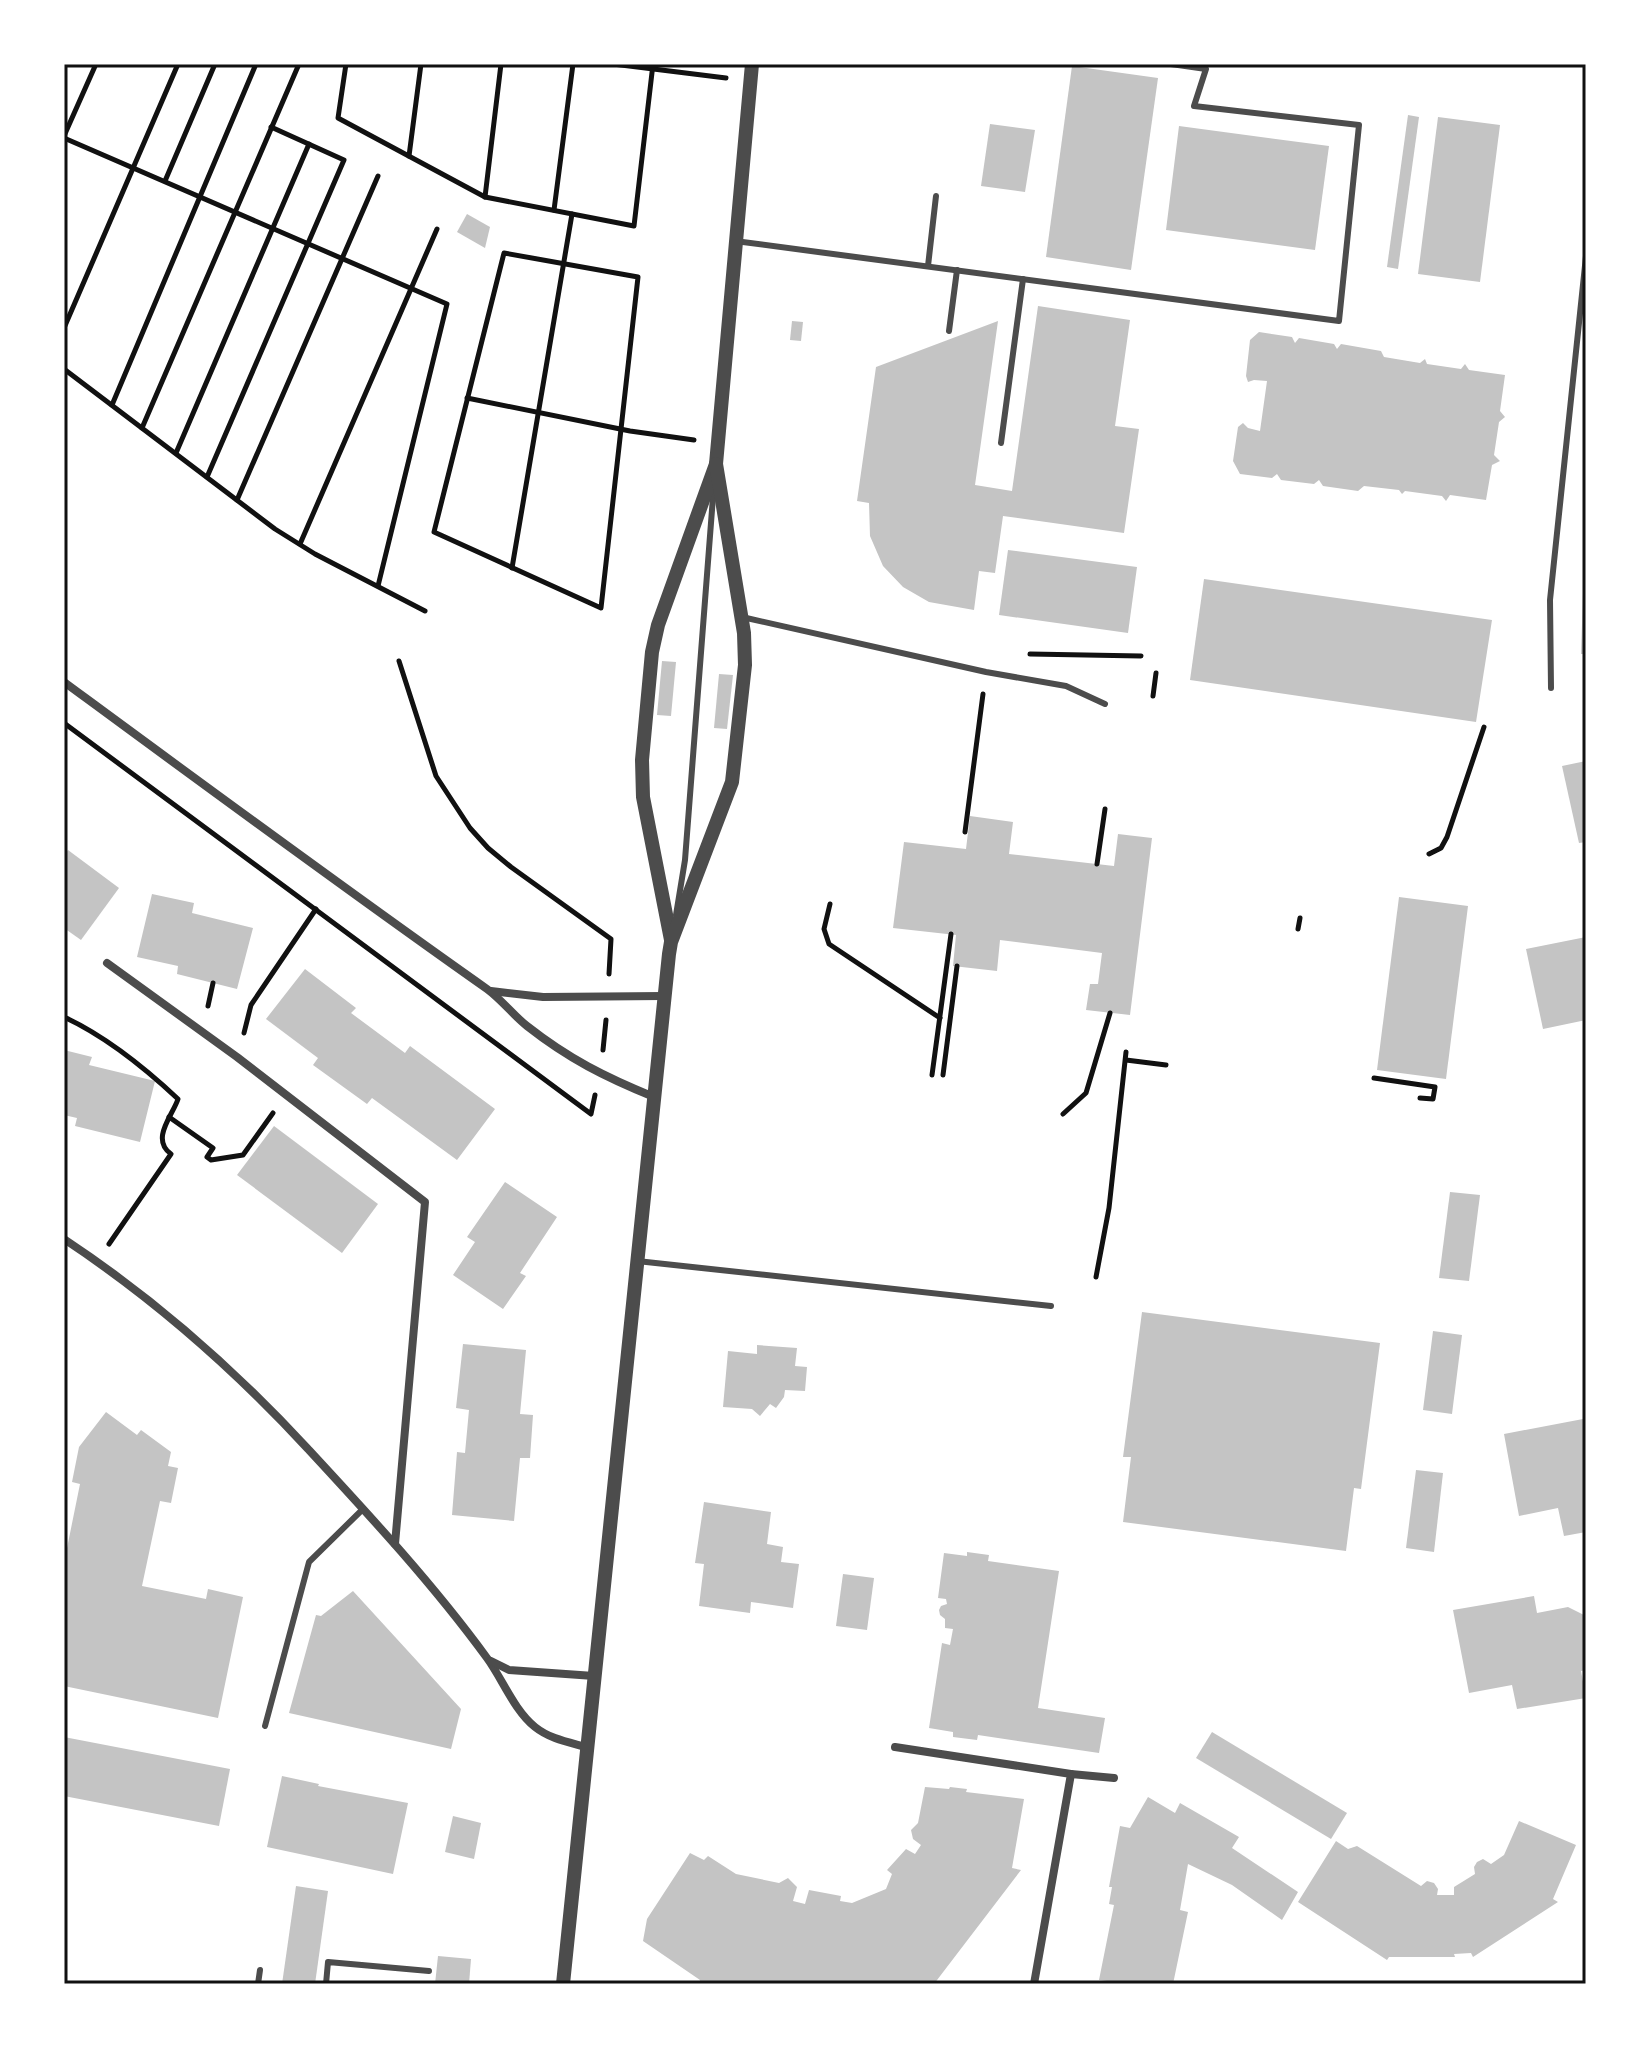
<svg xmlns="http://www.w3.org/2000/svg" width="1650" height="2048" font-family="'Fira Sans Condensed',sans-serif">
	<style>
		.building { fill: #c4c4c4 }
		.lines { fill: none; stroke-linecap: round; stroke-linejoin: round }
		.path { stroke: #111; stroke-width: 5 }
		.service { stroke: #4c4c4c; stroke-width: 6 }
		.minor { stroke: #4c4c4c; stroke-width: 8 }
		.tertiary { stroke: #4c4c4c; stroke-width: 14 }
		.neatline { fill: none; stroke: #111; stroke-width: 3 }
	</style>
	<rect width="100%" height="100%" fill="#fff"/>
	<g class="building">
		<path d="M1072,66L1158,78L1131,270L1046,257Z"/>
		<path d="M1408,115L1419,117L1398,269L1387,267Z"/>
		<path d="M1438,117L1500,125L1480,282L1418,274Z"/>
		<path d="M990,124L1035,130L1025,192L981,186Z"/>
		<path d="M1179,126L1329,146L1315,250L1166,230Z"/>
		<path d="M467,214L490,227L485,248L457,232Z"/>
		<path d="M1038,306L1130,320L1115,426L1139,429L1124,533L1003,516L995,573L979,571L974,610L929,602L903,587L883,566L870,536L869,503L857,501L876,367L998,321L975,485L1012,491Z"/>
		<path d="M792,321L803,322L801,341L790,340Z"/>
		<path d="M1259,332L1292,337L1295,343L1299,338L1334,344L1337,349L1341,344L1381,351L1384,357L1420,363L1425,359L1427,364L1461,369L1465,364L1469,370L1505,375L1500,411L1505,417L1499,422L1494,455L1500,461L1492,465L1486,500L1450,495L1446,501L1442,496L1405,491L1402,494L1399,490L1364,486L1358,491L1323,486L1319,480L1314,484L1281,480L1277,474L1272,478L1240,474L1233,461L1238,427L1243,423L1248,428L1260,431L1267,381L1254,380L1248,382L1246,376L1250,340Z"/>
		<path d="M1008,550L1137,567L1128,633L999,615Z"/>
		<path d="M1204,579L1492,620L1476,722L1190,680Z"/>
		<path d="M1583,594H1586V654H1581Z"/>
		<path d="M662,661L676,662L671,716L657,715Z"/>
		<path d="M719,674L733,675L727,729L714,728Z"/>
		<path d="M1586,761V842L1579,843L1562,766Z"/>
		<path d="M970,816L1013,822L1009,854L1114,866L1118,834L1152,838L1130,1015L1086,1010L1090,984H1098L1102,953L1000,940L997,971L953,966L956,935L893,928L904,842L966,849Z"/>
		<path d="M68,850L119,888L81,940L64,928V856Z"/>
		<path d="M152,894L194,903L192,913L253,928L237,989L177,974L178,966L137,957Z"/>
		<path d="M1399,897L1468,906L1446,1079L1377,1070Z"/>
		<path d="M1586,937V1020L1543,1029L1526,949Z"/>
		<path d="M305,969L356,1008L351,1013L405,1053L410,1046L495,1109L457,1160L372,1098L367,1104L313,1065L318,1058L266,1019Z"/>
		<path d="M64,1050L92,1057L89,1065L155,1081L140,1142L75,1126L77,1118L64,1115Z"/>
		<path d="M274,1126L378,1204L342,1253L237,1175Z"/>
		<path d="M505,1182L557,1217L520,1273L526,1276L503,1309L453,1275L475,1242L467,1237Z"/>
		<path d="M1450,1192L1480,1195L1469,1281L1439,1278Z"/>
		<path d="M1142,1312L1380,1343L1361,1489L1354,1488L1346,1551L1123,1522L1131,1457H1123Z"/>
		<path d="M1433,1331L1462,1335L1452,1414L1423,1410Z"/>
		<path d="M463,1344L526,1350L520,1414L533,1415L530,1458H520L514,1521L452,1515L457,1452L465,1453L469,1410L456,1408Z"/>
		<path d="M757,1345L797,1348L795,1366L807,1367L805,1391L785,1390L784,1397L776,1408L770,1404L760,1416L752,1409L723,1407L728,1351L757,1354Z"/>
		<path d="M106,1412L137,1435L141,1430L171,1452L168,1466L178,1468L171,1503L160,1501L142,1586L206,1599L208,1589L243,1597L218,1718L64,1686V1563L80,1484L72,1482L79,1447Z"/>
		<path d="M1583,1419L1586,1433V1532L1564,1536L1558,1508L1519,1516L1504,1434Z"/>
		<path d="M1416,1470L1443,1473L1434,1552L1406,1548Z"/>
		<path d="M704,1502L771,1512L767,1544L783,1547L781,1562L799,1564L793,1608L751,1602L750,1613L699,1606L704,1564L695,1563Z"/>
		<path d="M967,1552L989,1555L988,1561L1059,1571L1038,1708L1105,1718L1099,1753L978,1735L977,1740L953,1737V1732L929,1728L942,1643L950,1645L953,1629L945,1628V1619L940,1615L939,1610L941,1606L947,1604L946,1599L938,1598L944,1553L967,1556Z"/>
		<path d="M843,1574L874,1578L867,1630L836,1626Z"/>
		<path d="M353,1591L461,1709L451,1749L289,1713L316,1615L321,1616Z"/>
		<path d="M1534,1596L1537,1613L1568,1607L1586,1616V1670L1581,1671L1586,1698L1517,1709L1512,1685L1469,1693L1453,1610Z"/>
		<path d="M1212,1732L1347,1813L1331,1839L1196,1758Z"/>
		<path d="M64,1737L230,1769L219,1826L64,1796Z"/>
		<path d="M282,1776L319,1784L318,1786L408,1803L393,1874L267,1847Z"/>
		<path d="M925,1787L949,1789L950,1787L967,1789L966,1792L1024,1799L1012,1868L1021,1870L934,1984H699L700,1980L643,1941L647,1919L690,1853L704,1860L708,1856L736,1874L779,1883L788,1878L797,1887L793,1901L805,1904L809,1890L841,1896L840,1901L852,1903L886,1889L892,1874L887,1870L906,1849L915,1854L921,1845L913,1839L911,1830L918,1823Z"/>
		<path d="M1148,1797L1175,1813L1180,1803L1239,1837L1232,1848L1298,1892L1282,1920L1232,1885L1188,1864L1180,1910L1188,1912L1173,1984H1106L1107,1981L1099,1980L1114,1905L1109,1904L1112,1887H1109L1120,1826L1130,1828Z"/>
		<path d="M453,1816L481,1823L474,1859L445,1852Z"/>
		<path d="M1519,1821L1576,1845L1553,1899L1558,1902L1473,1957L1471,1953L1454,1954L1455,1957H1389L1387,1960L1298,1902L1336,1841L1348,1849L1357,1846L1421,1886L1427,1881L1434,1883L1438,1889L1437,1895H1454V1887L1475,1874L1474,1867L1477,1862L1483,1859L1491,1864L1504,1855Z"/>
		<path d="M296,1886L328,1891L315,1984H282Z"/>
		<path d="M438,1956L471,1959L469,1984H435Z"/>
	</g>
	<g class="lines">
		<g class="path">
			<path d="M346,64L338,118L485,197L634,226L653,64"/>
			<path d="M613,64L726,78"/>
			<path d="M64,136L96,64"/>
			<path d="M64,138L447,304L378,586"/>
			<path d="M409,156L421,64"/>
			<path d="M165,181L215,64"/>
			<path d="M485,197L501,64"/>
			<path d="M554,210L573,64"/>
			<path d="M504,253L638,277L601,608L434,532Z"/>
			<path d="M64,328L178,64"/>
			<path d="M64,369L275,529L315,554L425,611"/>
			<path d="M467,398L630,431L694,440"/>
			<path d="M112,405L256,64"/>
			<path d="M142,428L299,64"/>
			<path d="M176,453L309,144"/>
			<path d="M207,477L344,160L271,127"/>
			<path d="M237,500L378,176"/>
			<path d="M300,544L437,229"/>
			<path d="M512,568L572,214"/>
			<path d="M1030,654L1141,656"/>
			<path d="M399,661L436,776L470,828L488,848L511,867L611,939L609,974"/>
			<path d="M1153,696L1156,673"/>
			<path d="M64,723L591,1114L595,1095"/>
			<path d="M965,832L983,694"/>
			<path d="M1429,854L1441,848L1447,837L1484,727"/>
			<path d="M1097,864L1105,809"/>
			<path d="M830,904L824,929L829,944L940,1018"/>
			<path d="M1298,929L1300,918"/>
			<path d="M208,1006L213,983"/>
			<path d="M64,1017C105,1036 145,1068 178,1099C173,1115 150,1139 171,1154L109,1244"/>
			<path d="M244,1033L251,1005L316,909"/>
			<path d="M603,1050L606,1020"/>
			<path d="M1126,1060L1166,1065"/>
			<path d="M932,1075L951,934"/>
			<path d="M943,1075L957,966"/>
			<path d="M1374,1078L1435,1087L1433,1099L1420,1098"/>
			<path d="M1063,1114L1086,1093L1110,1013"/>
			<path d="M169,1117L213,1148L207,1157L211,1160L243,1155L273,1113"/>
			<path d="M1096,1277L1109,1208L1126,1052"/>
		</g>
		<g class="service">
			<path d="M735,241L1339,321L1359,125L1194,106L1206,69L1171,64"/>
			<path d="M928,266L936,196"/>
			<path d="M949,331L957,270"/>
			<path d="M1001,443L1023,279"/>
			<path d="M742,617L986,672L1066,686L1105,704"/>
			<path d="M1551,688L1550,600L1586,256"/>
			<path d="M676,915L685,860L714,484"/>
			<path d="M637,1261L1051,1306"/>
			<path d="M265,1726L309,1562L363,1509"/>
			<path d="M258,1984L260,1970"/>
			<path d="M326,1984L328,1962L429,1971"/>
		</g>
		<g class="minor">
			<path d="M64,682C204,785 345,889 487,989C502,1000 513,1015 527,1026C569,1059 605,1077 654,1097"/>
			<path d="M107,963L237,1057L425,1202L395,1544"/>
			<path d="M491,991L543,997L664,996"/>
			<path d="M64,1239C153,1298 236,1371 308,1449C370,1516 433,1584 487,1658C503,1680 514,1710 535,1727C550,1739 568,1742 586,1747"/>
			<path d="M491,1661L509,1670L594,1676"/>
			<path d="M895,1747L1071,1774L1034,1984"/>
			<path d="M1071,1774L1114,1778"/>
		</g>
		<g class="tertiary">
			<path d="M671,940L643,797L642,760L652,652L658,625L716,464L752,64"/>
			<path d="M563,1984L669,954L671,942L732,782L745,665L744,633L716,464"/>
		</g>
	</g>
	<rect width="1650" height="2048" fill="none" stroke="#ffffff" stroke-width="132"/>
	<rect x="66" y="66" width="1518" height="1916" class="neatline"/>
</svg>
